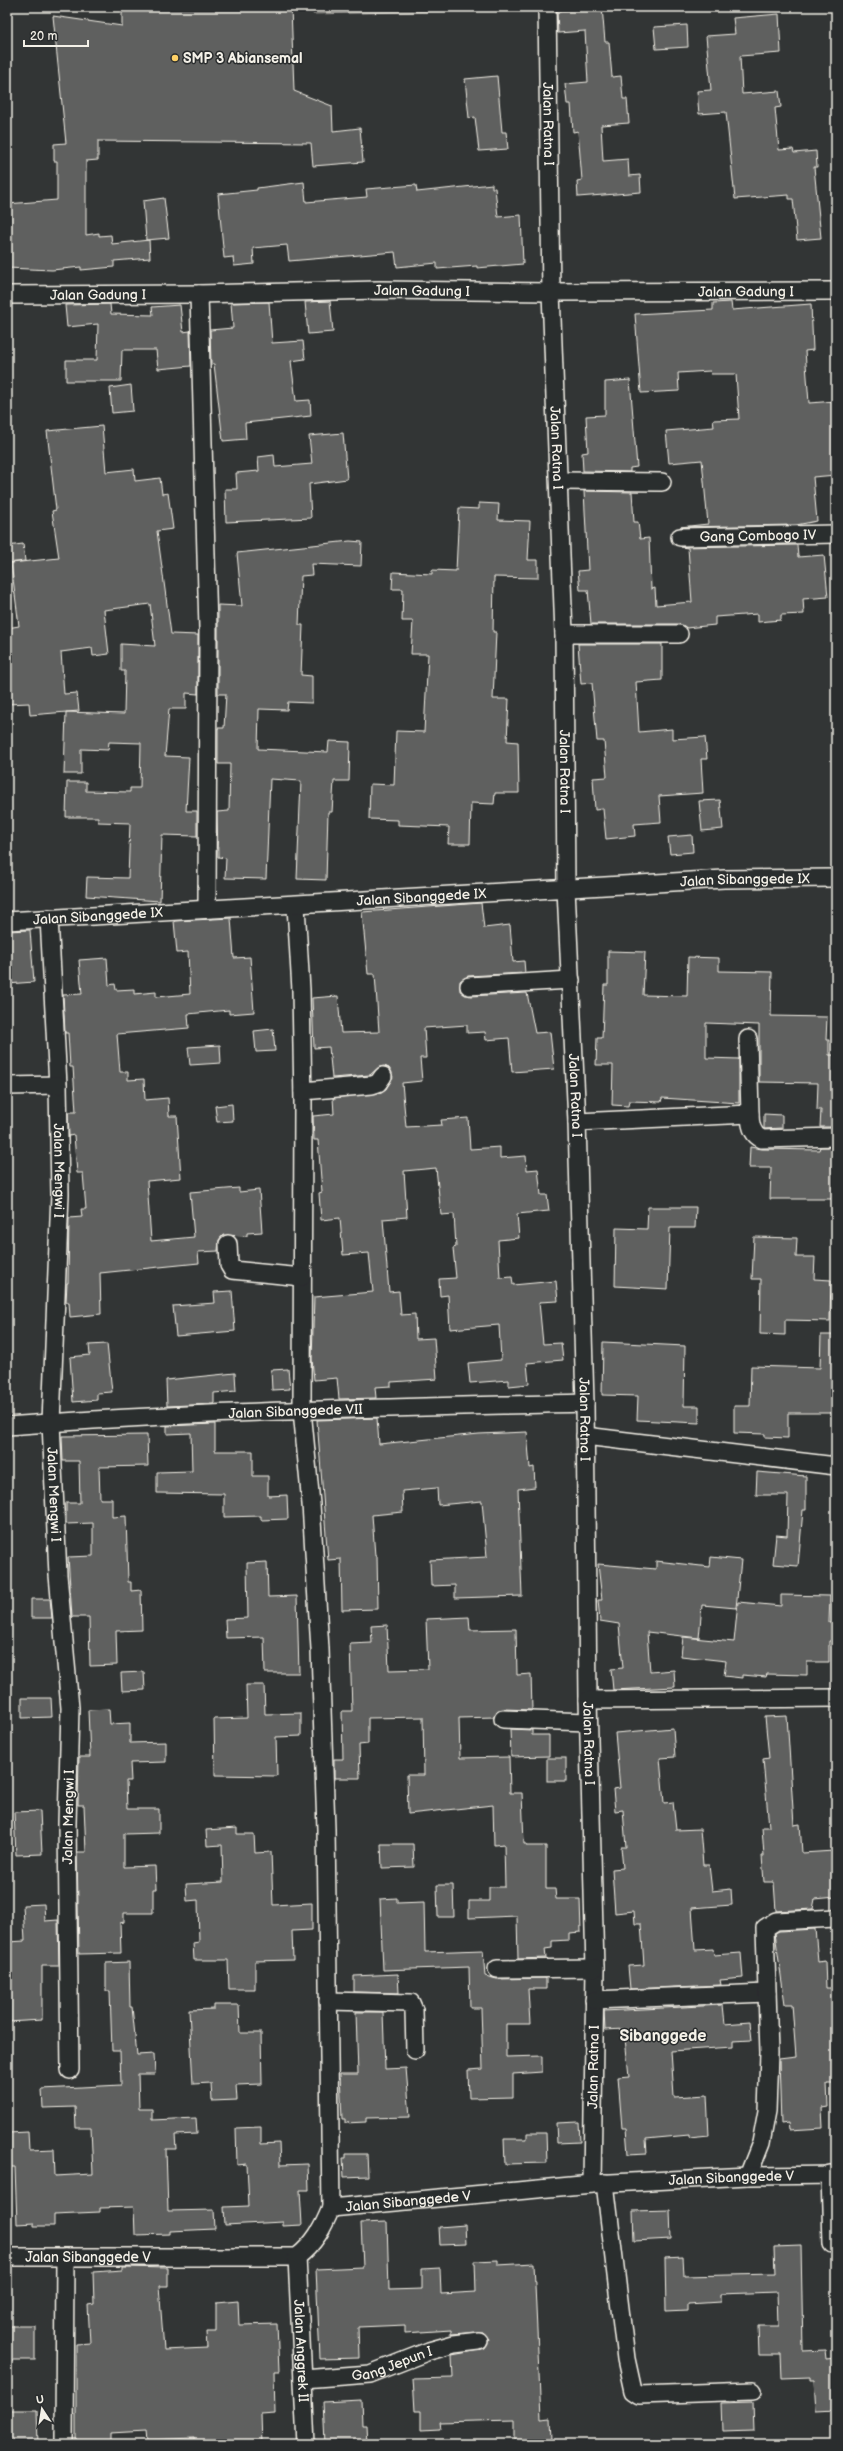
<svg xmlns="http://www.w3.org/2000/svg" width="843" height="2451" font-family="'Balsamiq Sans',sans-serif">
	<style>
		.green { fill: #4b4d4c; stroke: #a09f9a }
		.building { fill: #5f605f; stroke: #f4f1e8 }
		.lines { fill: none; stroke-linecap: round; stroke-linejoin: round }
		.minor-casing { stroke: #f4f1e8; stroke-width: 20 }
		.minor { stroke: #2a2d2e; stroke-width: 17 }
		.poi-dot { fill: #ffd166; stroke: #2a2d2e; stroke-width: 1.5 }
		.labels { text-anchor: middle; stroke-width: 3; stroke-linejoin: round; paint-order: stroke }
		.poi-label { font-size: 14px; font-weight: bold; fill: #f4f1e8; stroke: #2a2d2e; text-anchor: start }
		.street-label { font-size: 14px; fill: #f4f1e8; stroke: #2a2d2e }
		.quarter-label { font-size: 16px; font-weight: bold; fill: #f4f1e8; stroke: #2a2d2e }
	</style>
	<rect width="100%" height="100%" fill="#323535"/>
	<filter id="ink" filterUnits="userSpaceOnUse"><feTurbulence type="fractalNoise" baseFrequency=".025" numOctaves="2"/><feDisplacementMap in="SourceGraphic" scale="8" xChannelSelector="R" yChannelSelector="G"/><feConvolveMatrix kernelMatrix="1 2 1 2 8 2 1 2 1" color-interpolation-filters="sRGB"/></filter>
	<g filter="url(#ink)">
		<path class="green" d="M313,7H531V9L313,14Z"/>
		<g class="building">
			<path d="M122,7H291L294,91L332,106L333,131L360,128L363,162L313,166L311,143L98,141V160L86,161V235L99,233V236L111,235L112,244L149,240L150,258L114,261V267L81,270V267L52,270L7,268V204L57,200V161H54V144L66,143L53,16L122,26Z"/>
			<path d="M583,7H602L605,42H609L612,77L621,76L623,99H627L629,123L601,125L603,161L628,159L629,176L640,175L641,192L578,197L577,181L582,180L578,131L573,132L571,104H567L565,84L588,82L585,31L558,33L557,11L583,9Z"/>
			<path d="M779,14L781,53L740,56L742,94L779,91L781,107L775,108L779,150L793,149L794,153L816,151L817,167H814L821,238L797,240L793,199H789V195L735,199L726,112L699,114L697,91L711,90L706,36L735,34L733,18Z"/>
			<path d="M687,25L688,47L656,49L654,27Z"/>
			<path d="M497,76L502,132H506L508,149L479,151L475,117L469,118L465,79Z"/>
			<path d="M304,182L306,202L367,197L366,189L416,185L417,192L492,184V188H495L498,217L521,215L523,264L477,268V266L437,269V263L397,267L395,252L289,261L287,245L253,248L254,264L234,266L233,257L224,258L218,194L257,190V188Z"/>
			<path d="M164,198L169,238L146,240L143,201Z"/>
			<path d="M330,301L333,332L308,334L305,302Z"/>
			<path d="M269,302L272,343L303,341L305,359L291,361L296,401L310,400L311,416L245,423L246,439L223,441L214,364H211L210,330L233,328L231,303Z"/>
			<path d="M731,302L732,310L811,304L813,350L805,351L809,403L836,401V475L813,477L817,521L796,525L680,527L708,524L702,460L669,463L666,431L714,427L713,420L739,419L736,374H711L710,371L678,373L679,391L641,393L635,314L713,310V303Z"/>
			<path d="M110,304L111,314L153,315L152,307L180,305L183,332L190,331L191,366L158,369L156,350H122L121,381H66V360H97L98,324L67,327L65,305Z"/>
			<path d="M630,380L637,467L630,468V472L583,471L582,453L588,452L586,416L605,415V382Z"/>
			<path d="M131,385L133,411L112,413L110,388Z"/>
			<path d="M102,426L106,472L134,469L135,481L160,478L162,494L168,493L173,529L157,531L171,634L198,635V694L186,693V709H169L165,756L189,757L186,811H197V836L162,835L160,901L86,896L87,877L128,878L130,823L98,822V817H66L67,782H86V791L130,792V788H140L141,743L109,742L108,750L81,749V774H64L66,712L124,714L125,671H121V644L155,646L150,604L104,610L109,654L93,656L92,648L61,652L64,694L77,693L79,711L30,715L29,703L7,704V628L19,626L11,563L59,558L52,511L56,510L47,431Z"/>
			<path d="M343,433L347,479L309,484L311,518L226,522L225,489H237L236,473L259,471L258,457L274,455L275,467L312,464L309,436Z"/>
			<path d="M584,491L632,492L634,522H638L640,539L649,538L651,589L655,588L656,605L692,602L688,548L681,547L797,545L798,557L824,555L828,597L803,599L804,614L781,615V620L758,622V614L715,617V625L686,628L679,624H591L588,590H580L578,571L588,570Z"/>
			<path d="M479,503L499,504L498,520L530,521L528,560H538V578L494,577L493,632H496L493,699H509L507,741L518,742L519,793H495L494,804L471,803L470,844H448L449,827L398,825V820L369,819L370,784L394,785L396,731L424,732L428,654H411L413,621H402L403,589H392L393,572L432,574V570L456,571L459,508L479,509Z"/>
			<path d="M350,541L362,542L361,566L311,564L312,575L301,576L299,625H303L301,675L312,676V703L288,702L287,710L259,709L258,749L328,752L329,741L350,742L349,781H334L332,812H328L326,880L297,879L301,781L270,779L266,879L225,878L226,858L218,857L217,812L229,811L230,764H218V728H224L226,694H218V605L242,606L237,553Z"/>
			<path d="M23,544L25,561L7,563V546Z"/>
			<path d="M578,644H662V680L636,682L639,732L672,729V739L705,737L707,759H701L703,793L659,796L661,822L634,824L635,836L606,839L603,809L595,810L593,778L607,777L604,741H597L592,683L581,684Z"/>
			<path d="M720,800L723,829L702,831L699,801Z"/>
			<path d="M692,835L693,852L670,854L668,837Z"/>
			<path d="M481,903L484,928L510,925L513,962L524,961L525,973L468,976L460,981V991L470,996L527,993L535,1033L550,1032L554,1069L512,1072L509,1038L486,1040L485,1032L467,1033V1025L424,1028L426,1058H420L422,1081L402,1083L406,1127L442,1125L441,1120L468,1118L470,1149L500,1147V1158L526,1156L527,1170L538,1169L541,1195H547L549,1211L517,1214L519,1238L498,1240L500,1278L512,1277L513,1285L556,1281L558,1301L539,1302L543,1344L561,1343L563,1360L527,1363L529,1384L509,1386V1380L470,1383L468,1363L501,1360L499,1325L450,1329L448,1295L440,1296L439,1279L456,1278L453,1248L456,1247L454,1214L441,1215L436,1168L404,1171L407,1217L383,1219L389,1292L399,1291L401,1315L415,1314L416,1339L434,1338L437,1379L391,1382V1386L375,1387L376,1398L339,1399L337,1378L314,1380L312,1359L314,1297L373,1292L369,1253L343,1255L340,1218L321,1220L319,1193L322,1192L318,1140H314L313,1116L334,1114L333,1098L381,1092L386,1089L393,1077L389,1068L384,1066L379,1067L370,1075L332,1078L329,1047L314,1048L312,998L338,996L341,1033L379,1032L375,974H368L362,912Z"/>
			<path d="M231,918L234,958L250,957L254,1012L229,1014V1010L188,1014L189,1028L117,1034L120,1072H128V1080L144,1079L145,1100L168,1098L169,1116H177L181,1178L147,1181L151,1241L194,1237L190,1192L239,1188V1192L259,1190L262,1232L247,1233V1236L223,1235L219,1240L218,1251L198,1252L199,1263L100,1273L101,1314L70,1317L69,1302H66L67,1283H68L69,1218L82,1217L81,1209H86L83,1173H77L74,1135L69,1136L68,1112H76L73,1067H70L68,1033H65L63,995L82,994L79,960L107,958L109,985L115,984L116,990L134,989V994L156,992V997L190,994L188,952L177,953L174,921Z"/>
			<path d="M30,930L34,982L7,984V931Z"/>
			<path d="M608,951L645,952L643,995L687,996L688,957L719,958V971L772,972L771,1016L827,1017L826,1040H829V1055H836V1127H820L821,1110H817L818,1083L759,1082V1025L706,1023V1058L739,1059V1103L662,1098L661,1102L629,1101L628,1106L612,1105L613,1065H596L597,1038H602L604,985H608Z"/>
			<path d="M273,1029L275,1051L256,1052L254,1031Z"/>
			<path d="M220,1045L221,1063L190,1065L188,1047Z"/>
			<path d="M232,1104L233,1121L217,1122L215,1106Z"/>
			<path d="M764,1114L782,1115V1128L764,1129Z"/>
			<path d="M750,1147L762,1149L819,1150L820,1147H836V1199H770L771,1168H749Z"/>
			<path d="M648,1207H696L695,1228H670L668,1289L615,1286L616,1228L647,1229Z"/>
			<path d="M754,1237L797,1238L796,1257H815L814,1279L831,1280L830,1321L785,1320V1335L760,1334L761,1279H752Z"/>
			<path d="M232,1291L235,1331L176,1336L173,1306L215,1303L214,1292Z"/>
			<path d="M821,1335H836V1413H788V1438L765,1437V1434L734,1433V1406H750L751,1366L820,1368Z"/>
			<path d="M603,1342L685,1346L684,1406H699V1423L637,1420L638,1396L602,1395Z"/>
			<path d="M107,1344L112,1392L97,1393V1400L73,1402L70,1357L90,1355L89,1345Z"/>
			<path d="M288,1369L290,1389L272,1390L271,1370Z"/>
			<path d="M235,1373L236,1391L214,1393V1404L167,1406L166,1380Z"/>
			<path d="M377,1418L379,1444L479,1434L527,1432L530,1468L534,1467L535,1487L518,1489L522,1596L455,1598V1585L431,1586L430,1560L487,1557L482,1501L438,1505L437,1488L402,1491L403,1512L372,1515L375,1556H377L378,1609L342,1610L341,1559L328,1560L317,1420Z"/>
			<path d="M215,1424V1451H253V1476H268V1496L287,1495L288,1519L261,1520V1516L224,1517V1494L157,1493V1472L192,1471L191,1433L167,1434V1426Z"/>
			<path d="M147,1435L148,1466L99,1467L100,1499H112V1517L126,1516L128,1582H131V1591L141,1590L142,1630L116,1631L117,1665L90,1666L89,1617H72L68,1557L93,1556V1523L66,1524V1503H80L79,1461H63L62,1436Z"/>
			<path d="M757,1472L806,1476V1510H803L798,1566L773,1564L776,1535L787,1536L788,1495H756Z"/>
			<path d="M711,1557L741,1560L736,1608L702,1605L699,1638L647,1632L650,1672L674,1670L675,1687L613,1690L611,1669L623,1668L619,1624L600,1621L598,1600H602L598,1564L656,1569V1561L710,1567Z"/>
			<path d="M267,1562L268,1597L297,1596L299,1673H265L264,1637L226,1638L225,1619L248,1618L247,1563Z"/>
			<path d="M781,1595L830,1596L829,1623H832V1641H829V1662H807V1675L767,1674L766,1677L742,1675V1678L724,1676L726,1661L681,1656L683,1637L734,1642L738,1602L781,1606Z"/>
			<path d="M31,1599H50L52,1618H31Z"/>
			<path d="M469,1617L470,1630L516,1629L517,1675L531,1674L532,1710L503,1709L498,1710L494,1717L459,1718L460,1758L509,1757L510,1793H522L524,1844H527V1846H546V1889H555L556,1899H580L581,1932L569,1933V1940L552,1941V1948L545,1949L546,1958L518,1959L517,1916L469,1918V1901H489V1887H505L504,1844L494,1845L493,1805L408,1814L407,1775H424L423,1717L368,1718V1744L359,1745L360,1778H334V1759H343L342,1711H352L350,1644L372,1643L371,1626L387,1625L389,1670L428,1669L426,1619Z"/>
			<path d="M144,1672L145,1690L122,1691L121,1673Z"/>
			<path d="M246,1685H264L265,1714L301,1713V1736L276,1737L277,1776L215,1775L214,1719L247,1718Z"/>
			<path d="M22,1698H51L52,1717L22,1718Z"/>
			<path d="M109,1709L110,1724L130,1723V1743L166,1742V1762L130,1763L131,1781H126L127,1809H159V1833L124,1834V1867L155,1866L156,1889H153V1913H124V1922L120,1923L121,1953L79,1954L77,1852H86L84,1805H78L79,1757H90L88,1710Z"/>
			<path d="M787,1716L794,1825L800,1824L802,1853L834,1851L836,1897L815,1899L813,1909L776,1911L774,1882H764L762,1856H764L762,1827H769L763,1759L769,1758L765,1717Z"/>
			<path d="M673,1728L675,1757L660,1758L664,1803L673,1802L676,1830L700,1829L703,1865H709L712,1891L731,1889L732,1905L692,1908L695,1950L713,1949L714,1955L741,1953L743,1978L720,1980L721,1985L630,1989L628,1966L644,1965L641,1924H635L634,1911L615,1913L612,1869L623,1868L621,1847H626L623,1810L615,1811L613,1789L620,1788L615,1733Z"/>
			<path d="M510,1729L532,1730V1735H549V1756L511,1757Z"/>
			<rect x="547" y="1758" width="19" height="23"/>
			<path d="M40,1811L42,1854L16,1855L14,1812Z"/>
			<path d="M237,1828V1834H254L255,1853L271,1852L273,1905L312,1903V1930L292,1931L293,1960L255,1961V1989H229L228,1960H194L193,1943L199,1942L198,1900L187,1901L186,1884L223,1882L222,1845L207,1846L206,1830Z"/>
			<path d="M381,1844H413L414,1867L382,1868Z"/>
			<path d="M437,1885H453L454,1917H438Z"/>
			<path d="M397,1898V1903L424,1902L425,1952L483,1950L485,1976L497,1979L546,1978V1989H528L530,2024H506V2057L542,2056V2072L513,2074V2097L469,2098L468,2070L483,2069L481,2008H470L469,1967L383,1970L380,1899Z"/>
			<path d="M44,1904L45,1921L58,1920L59,1966H42V2020L7,2022V1942L25,1941L23,1905Z"/>
			<path d="M815,1929L818,1962L825,1961L826,1988H836V2084H827L828,2107L822,2108L823,2128L789,2130L788,2123L781,2124L779,2059L796,2057L792,2004H785L775,1933L779,1931Z"/>
			<path d="M129,1962L130,2007H132L137,2055L154,2054L155,2074H138L139,2109H152V2120L196,2118L197,2134L175,2135L176,2149H166L168,2211L214,2210L215,2229L170,2231V2234L135,2235L134,2207L100,2208V2212L54,2214V2226H34V2223L17,2224L15,2167H9L8,2133L28,2132L29,2150L54,2149L55,2176L93,2174L91,2128H76L75,2107L43,2108L42,2089L121,2085L120,2051H112L110,1991H106V1963Z"/>
			<path d="M398,1974L399,1993L354,1992V1976Z"/>
			<path d="M214,2005H239L240,2033H261L262,2084L236,2085L237,2100L212,2101L211,2083L193,2084L189,2010L214,2009Z"/>
			<path d="M722,2005L724,2024L750,2022L752,2040L733,2041V2047L671,2051L674,2097L707,2095L709,2136L689,2138V2135L646,2139L647,2153L628,2154L626,2128H622L618,2077L629,2076L624,2029L605,2030L604,2011Z"/>
			<path d="M356,2012H383L385,2069L406,2068L410,2117L366,2118V2122L345,2123V2119H342L340,2074H358Z"/>
			<path d="M579,2122L580,2142L557,2143L556,2123Z"/>
			<path d="M261,2127V2144L279,2143L280,2165L308,2164L309,2190H300L302,2225L283,2226V2222L225,2225L224,2207L249,2206L247,2164L237,2165L236,2128Z"/>
			<path d="M527,2133H546L547,2163L505,2164L504,2139H527Z"/>
			<path d="M346,2154H367L368,2176L344,2177L343,2158H346Z"/>
			<path d="M670,2210L671,2239L634,2241L633,2211Z"/>
			<path d="M387,2222L389,2290L422,2289V2269L440,2268L441,2294L476,2292L475,2261L498,2260V2265L534,2263L541,2419L551,2418L552,2440L532,2441V2444H514V2420L439,2422L440,2429L421,2430V2411H415L413,2379L453,2378L452,2355L485,2349L489,2339L483,2332L451,2334V2330L405,2333V2325L358,2327L359,2358L320,2359L316,2269L363,2267L361,2223Z"/>
			<path d="M465,2225L466,2244L440,2245L439,2227Z"/>
			<path d="M801,2246L803,2351L825,2350L826,2359L836,2358V2411L816,2412L814,2380H810V2377L782,2378L781,2355H759L758,2326H778L777,2292L720,2294V2302L688,2304V2310L666,2311L665,2258L683,2257L684,2276L775,2274L774,2247Z"/>
			<path d="M123,2267L168,2268V2286H159L164,2350L207,2348L206,2332H216V2303L238,2301L239,2325L277,2324L279,2372H274L275,2414L261,2415L262,2444H195L194,2438L147,2440L146,2431L110,2433V2444H76V2344L90,2343L88,2305L94,2304L93,2272L123,2270Z"/>
			<rect x="7" y="2326" width="28" height="34"/>
			<path d="M361,2400L362,2425H367L368,2444H325L323,2402Z"/>
			<path d="M752,2402L753,2431L722,2432L721,2403Z"/>
			<path d="M8,2410H37L38,2444H10Z"/>
		</g>
		<g class="lines">
			<g class="minor-casing">
				<g id="minor">
					<path id="s1" d="M547,7L551,292L564,634L566,889L577,1122L585,1403L588,1700L595,1968L592,2184"/>
					<path d="M199,294L208,629L207,908"/>
					<path id="s2" d="M7,295L199,294L379,290L551,292L836,291"/>
					<path d="M559,481L662,482"/>
					<path id="s3" d="M680,537L836,534"/>
					<path d="M564,634H679"/>
					<path d="M296,906L301,990L303,1102L302,1410L311,1504L320,1649L326,1829L331,2208"/>
					<path id="s4" d="M49,918L58,1085L60,1194L51,1423L58,1575L70,1708L67,1824L70,2070"/>
					<path id="s5" d="M7,921L724,879L836,878"/>
					<path d="M469,986L571,980"/>
					<path d="M7,1086L58,1085"/>
					<path d="M303,1091L372,1085L378,1083L383,1076"/>
					<path d="M750,1114C750,1124 752,1135 762,1139L836,1137"/>
					<path d="M577,1122L750,1114L748,1039"/>
					<path d="M228,1244L229,1265L232,1270L302,1277"/>
					<path id="s6" d="M7,1426C199,1411 392,1408 585,1403"/>
					<path d="M585,1436L836,1466"/>
					<path d="M588,1700L836,1698"/>
					<path d="M503,1719L588,1722"/>
					<path d="M497,1969L595,1968"/>
					<path d="M594,2000L767,1993"/>
					<path d="M328,2001L411,2003L414,2010L415,2050"/>
					<path d="M830,2174L832,2244"/>
					<path d="M748,2176L761,2143L767,2111L769,2053L765,1928L776,1921L836,1918"/>
					<path d="M605,2183L626,2359L633,2391L639,2395L753,2391"/>
					<path id="s7" d="M7,2257H297C314,2244 323,2228 331,2208L592,2184L748,2176L836,2175"/>
					<path id="s8" d="M297,2257L306,2444"/>
					<path id="s9" d="M303,2379L370,2374L429,2351L454,2344L479,2341"/>
					<path d="M64,2444L65,2257"/>
				</g>
			</g>
			<use href="#minor" class="minor"/>
		</g>
	</g>
	<circle class="poi-dot" cx="175" cy="58" r="4"/>
	<g class="labels">
		<g class="poi-label">
			<text x="183" y="63">SMP 3 Abiansemal</text>
		</g>
		<g class="street-label">
			<text dy="5" stroke="none"><textPath href="#s1" startOffset="117">Jalan Ratna I</textPath></text>
			<text dy="5" stroke="none"><textPath href="#s2" startOffset="415">Jalan Gadung I</textPath></text>
			<text dy="5" stroke="none"><textPath href="#s2" startOffset="739">Jalan Gadung I</textPath></text>
			<text dy="5" stroke="none"><textPath href="#s2" startOffset="91">Jalan Gadung I</textPath></text>
			<text dy="5" stroke="none"><textPath href="#s1" startOffset="441">Jalan Ratna I</textPath></text>
			<text dy="5" stroke="none"><textPath href="#s3" startOffset="78">Gang Combogo IV</textPath></text>
			<text dy="5" stroke="none"><textPath href="#s1" startOffset="765">Jalan Ratna I</textPath></text>
			<text dy="5" stroke="none"><textPath href="#s5" startOffset="739">Jalan Sibanggede IX</textPath></text>
			<text dy="5" stroke="none"><textPath href="#s5" startOffset="415">Jalan Sibanggede IX</textPath></text>
			<text dy="5" stroke="none"><textPath href="#s5" startOffset="91">Jalan Sibanggede IX</textPath></text>
			<text dy="5" stroke="none"><textPath href="#s1" startOffset="1089">Jalan Ratna I</textPath></text>
			<text dy="5" stroke="none"><textPath href="#s4" startOffset="253">Jalan Mengwi I</textPath></text>
			<text dy="5" stroke="none"><textPath href="#s6" startOffset="289">Jalan Sibanggede VII</textPath></text>
			<text dy="5" stroke="none"><textPath href="#s1" startOffset="1413">Jalan Ratna I</textPath></text>
			<text dy="5" stroke="none"><textPath href="#s4" startOffset="577">Jalan Mengwi I</textPath></text>
			<text dy="5" stroke="none"><textPath href="#s1" startOffset="1737">Jalan Ratna I</textPath></text>
			<text transform="translate(68 1817) rotate(-89)" y="5">Jalan Mengwi I</text>
			<text transform="translate(593 2067) rotate(-89)" y="5">Jalan Ratna I</text>
			<text dy="5" stroke="none"><textPath href="#s7" startOffset="752">Jalan Sibanggede V</textPath></text>
			<text dy="5" stroke="none"><textPath href="#s7" startOffset="428">Jalan Sibanggede V</textPath></text>
			<text dy="5" stroke="none"><textPath href="#s7" startOffset="81">Jalan Sibanggede V</textPath></text>
			<text dy="5" stroke="none"><textPath href="#s8" startOffset="94">Jalan Anggrek II</textPath></text>
			<text dy="5" stroke="none"><textPath href="#s9" startOffset="91">Gang Jepun I</textPath></text>
		</g>
		<g class="quarter-label">
			<text x="663" y="2041">Sibanggede</text>
		</g>
	</g>
	<rect width="843" height="2451" fill="none" stroke="#2a2d2e" stroke-width="24"/>
	<rect x="12" y="12" width="819" height="2427" fill="none" stroke="#f4f1e8" stroke-width="1.5" filter="url(#ink)"/>
	<g transform="translate(42 2409) rotate(348)" stroke="#2a2d2e" stroke-width="3" paint-order="stroke">
	<path d="M0-3L7 15L0 10L-7 15Z" fill="#f4f1e8"/>
	<text y="-6" font-size="11" font-weight="bold" text-anchor="middle" fill="#f4f1e8">U</text>
	</g>
	<path d="M24 40v6h64v-6" fill="none" stroke="#f4f1e8" stroke-width="2"/>
	<text x="30" y="40" font-size="12" fill="#f4f1e8" stroke="#2a2d2e" stroke-width="3" paint-order="stroke">20 m</text>
</svg>
